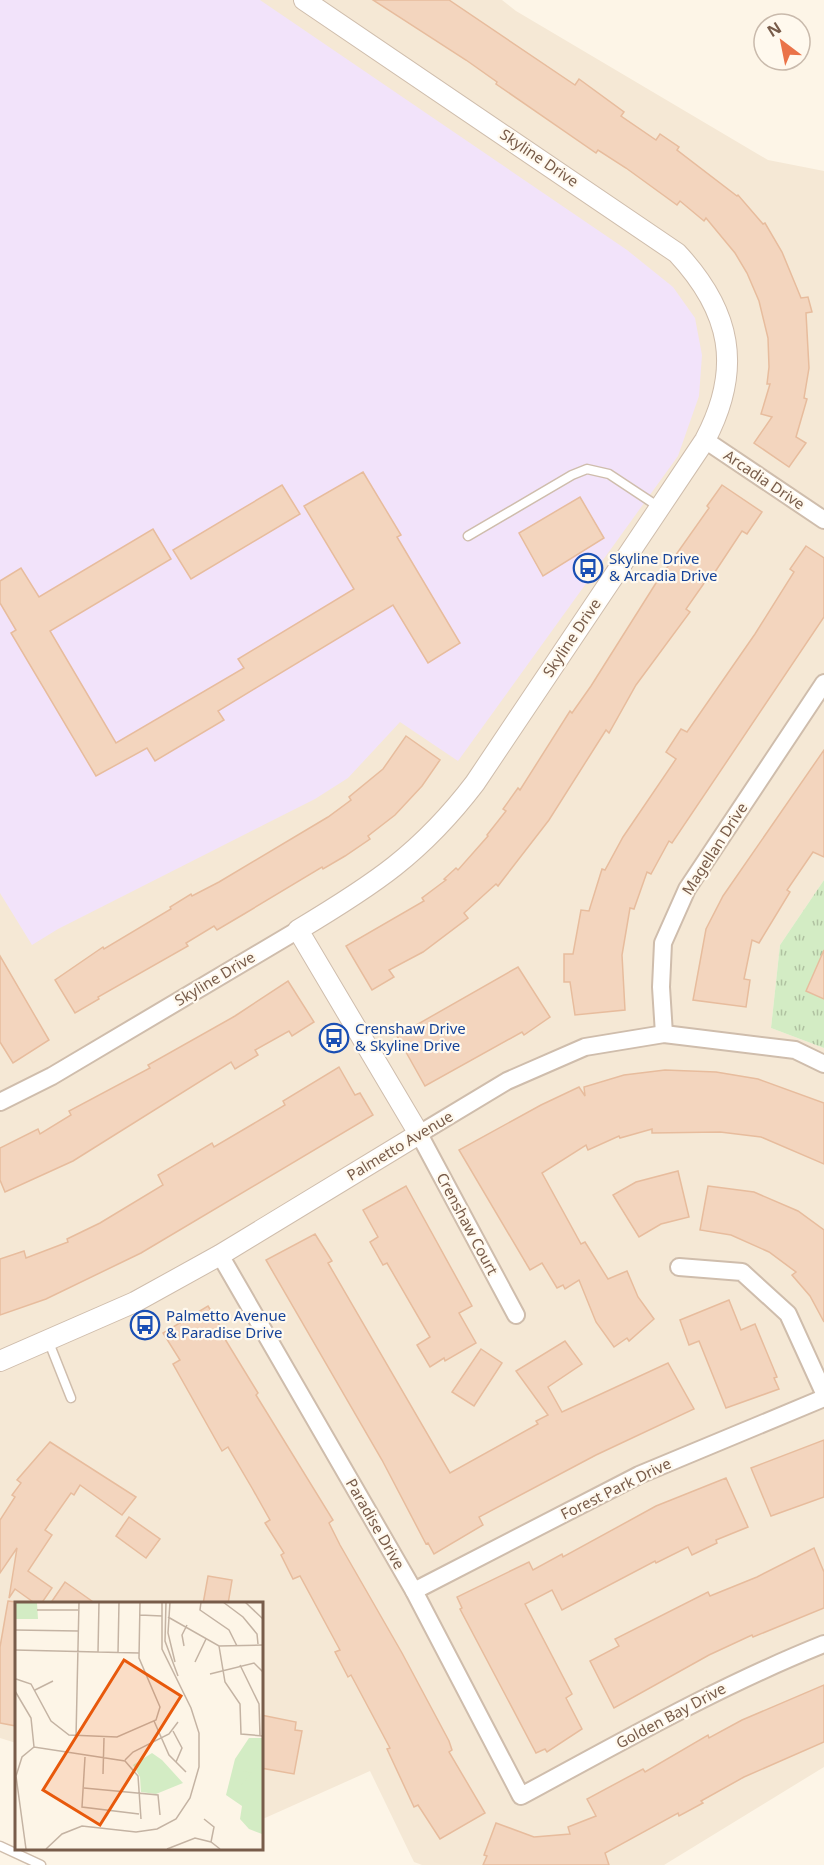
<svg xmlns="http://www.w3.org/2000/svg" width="824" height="1865" font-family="'Noto Sans',sans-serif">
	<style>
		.residential { fill: #f5e8d5 }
		.education { fill: #f2e3fa }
		.grass { fill: url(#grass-tufts) }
		.building { fill: #f3d5be; stroke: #e7bc9d; stroke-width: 1.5 }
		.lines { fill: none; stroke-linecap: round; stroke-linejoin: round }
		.service-casing { stroke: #cfbdac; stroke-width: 11 }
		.minor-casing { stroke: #cfbdac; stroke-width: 20 }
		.tertiary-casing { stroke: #cfbdac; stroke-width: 22 }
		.service { stroke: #fff; stroke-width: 8 }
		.minor { stroke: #fff; stroke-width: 16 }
		.tertiary { stroke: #fff; stroke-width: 20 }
		.labels { text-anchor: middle; stroke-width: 4.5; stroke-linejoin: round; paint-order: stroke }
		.street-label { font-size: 15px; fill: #785c4a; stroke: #fff9ee }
		.transit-label { font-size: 15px; fill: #164399; stroke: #fff9ee; text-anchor: start }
		.inset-road { fill: none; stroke: #c4b3a3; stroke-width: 1.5 }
		.view { fill: #e8590c; fill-opacity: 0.15; stroke: #e8590c; stroke-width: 3 }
		.inset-edge { fill: none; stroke: #785c4a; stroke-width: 3 }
	</style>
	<defs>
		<pattern id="grass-tufts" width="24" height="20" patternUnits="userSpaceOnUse" patternTransform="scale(1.5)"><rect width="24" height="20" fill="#d3ecc4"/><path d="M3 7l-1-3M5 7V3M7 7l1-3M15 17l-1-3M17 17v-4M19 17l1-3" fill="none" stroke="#b0c2a1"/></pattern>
	</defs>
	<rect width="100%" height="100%" fill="#fdf5e7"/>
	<path class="residential" d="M0,0H502L516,11L768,160L824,171V880L780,945L771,1028L824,1048V1767L664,1865H422L414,1862L370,1771L265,1818L261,1817V1604H16V1743L0,1738Z"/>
	<path class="education" d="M0,0H260L627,250L673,287L695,318L702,355L699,396L678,456L458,761L400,722L348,778L315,799L58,929L32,945L0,893Z"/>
	<path class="grass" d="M824,880V1048L771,1028L780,945Z"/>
	<g class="building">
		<path d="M373,0H449L575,85L579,79L624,112L621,116L656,140L660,134L679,147L677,150L737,196L738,195L763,224L765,223L782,252L801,298L808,297L812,312L806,313L809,368L804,398L807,399L796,437L806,443L789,467L754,443L772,417L761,414L770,384H767L769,367L768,338L759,301L747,273L735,253L706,218L704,221L680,201L677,205L626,168L598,150L596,153L496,84L497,82L466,60Z"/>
		<path d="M363,472L401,535L397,537L460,643L428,663L393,605L218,711L224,720L155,761L147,748L96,776L11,633L16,630L0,603V581L21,568L39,597L153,529L171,559L50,631L116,743L244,668L238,659L354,589L304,506Z"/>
		<path d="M282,485L300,514L191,579L173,550Z"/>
		<path d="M722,485L762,512L747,534L742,531L709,581L707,579L686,609L690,612L636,685L609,733L606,730L549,820L498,886L496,884L464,913L468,918L423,952L389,970L394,977L372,990L346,946L424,901L422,898L446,880L444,879L456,868L458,870L488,836L487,835L506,811L503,809L518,788L520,790L570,711L572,713L591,686L656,583L709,508L707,506Z"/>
		<path d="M580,497L604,538L543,576L519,533Z"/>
		<path d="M806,546L824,558V617L672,843L669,841L651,874L647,872L634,909L630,908L622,955L625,1010L575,1015L570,982H564V954H573L581,910L589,911L602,869L605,870L623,837L676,759L666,752L681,729L687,732L755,634L794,572L790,569Z"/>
		<path d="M406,736L440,760L422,786L395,815L368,836L370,839L345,856L323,869L322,867L244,914L217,930L214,926L186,943L188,946L98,997L99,999L75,1013L55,980L103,947L104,949L171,909L170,907L191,894L192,896L219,882L328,817L351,800L349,797L383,769Z"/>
		<path d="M824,750V857L813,852L787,890L790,892L759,943L752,940L744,979L750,980L746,1007L693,1000L706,929L723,896Z"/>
		<path d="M824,950V999L806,991Z"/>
		<path d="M0,956L49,1040L13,1063L0,1042Z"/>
		<path d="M518,967L550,1017L524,1035L522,1032L425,1086L397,1036Z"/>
		<path d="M288,981L314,1022L292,1036L289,1031L255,1050L258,1055L235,1069L231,1062L73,1161L5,1192L0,1180V1148L38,1129L40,1134L71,1115L69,1111L150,1068L148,1065L235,1016Z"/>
		<path d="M339,1067L355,1095L360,1093L373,1115L141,1253L46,1299L0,1315V1259L24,1251L26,1258L68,1242L67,1239L100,1223L163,1185L158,1175L212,1143L214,1147L253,1124L285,1105L283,1101Z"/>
		<path d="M665,1070L716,1072L758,1079L824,1103V1164L761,1137L720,1132L652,1133V1129L620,1138L619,1136L588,1150L586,1145L542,1173L581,1244L585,1242L608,1279L627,1271L638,1297L654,1319L629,1341L627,1338L614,1347L596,1322L579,1280L565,1289L563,1285L557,1288L542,1263L530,1270L459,1150L541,1105L579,1087L585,1096L584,1087L624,1075Z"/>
		<path d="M678,1171L689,1217L661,1224L639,1237L613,1195L636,1182Z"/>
		<path d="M406,1186L472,1306L459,1313L476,1343L445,1361L444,1358L430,1367L417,1345L430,1337L387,1263L383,1265L370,1242L378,1237L363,1210Z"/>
		<path d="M708,1186L754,1192L798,1211L824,1230V1322L810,1296L792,1275L796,1272L769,1252L731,1235L700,1230Z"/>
		<path d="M315,1234L332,1261L328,1263L450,1473L538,1424L536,1421L548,1415L516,1371L565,1341L582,1364L548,1387L562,1412L668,1363L694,1409L596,1455L479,1517L483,1525L434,1554L428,1543L426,1544L382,1460L266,1260Z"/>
		<path d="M729,1300L741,1330L755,1324L777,1377L774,1378L779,1389L726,1408L699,1341L689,1345L680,1320Z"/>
		<path d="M208,1306L222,1329L220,1331L258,1393L256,1395L333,1520L329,1523L340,1545L402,1653L449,1741L452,1750L449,1752L485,1813L440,1839L418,1805L414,1807L387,1749L390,1748L351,1675L348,1677L335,1652L340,1650L300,1576L293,1579L281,1555L284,1553L265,1523L270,1520L252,1488L228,1447L222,1451L173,1364L180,1360L163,1333Z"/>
		<path d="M481,1349L502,1363L474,1406L452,1392Z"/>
		<path d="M824,1440V1497L771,1516L751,1468Z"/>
		<path d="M50,1442L136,1497L122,1515L80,1485L74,1495L71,1493L45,1530L52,1535L28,1571L52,1588L41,1604H36L15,1589L9,1598L17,1548L0,1573V1520L15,1497L12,1495L21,1483L17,1480Z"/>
		<path d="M726,1478L748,1527L716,1540L717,1543L692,1555L688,1547L656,1563L655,1561L562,1610L552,1590L525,1604L572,1694L566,1698L582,1729L547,1752L545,1749L536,1753L460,1609L462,1608L457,1597L529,1562L533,1570L562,1554L563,1557L656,1506Z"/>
		<path d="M129,1517L160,1539L146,1558L116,1536Z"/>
		<path d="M814,1548L824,1572V1608L753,1637L752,1635L709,1655L614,1708L590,1661L619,1646L615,1639L708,1592L710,1596L757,1577Z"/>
		<path d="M208,1576L232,1580L228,1604H203Z"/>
		<path d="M65,1582L96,1604H50Z"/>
		<path d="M8,1601L16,1602V1726L0,1723V1647Z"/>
		<path d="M824,1685V1742L744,1777L701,1801L703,1803L679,1816L678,1813L605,1853L609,1865H483L487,1856L484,1855L496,1823L534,1837L570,1834L568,1827L596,1816L587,1799L643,1769L645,1772L708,1735L709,1738L742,1720Z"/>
		<path d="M261,1715L296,1722L295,1730L302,1731L294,1774L261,1768Z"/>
	</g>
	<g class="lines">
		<g class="service-casing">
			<g id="service">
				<path d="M468,536L572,475L587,469L609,474L659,507"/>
				<path d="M48,1340L71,1398"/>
				<path d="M0,1846L41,1865"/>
			</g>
		</g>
		<g class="minor-casing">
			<g id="minor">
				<path d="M705,440L824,520"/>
				<path d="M664,1034L661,987L663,943L687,889L824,683"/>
				<path d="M0,1102L52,1076L298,930"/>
				<path d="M220,1255L414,1591L521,1796C621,1742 719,1686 824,1644"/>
				<path d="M679,1267L742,1272L788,1314L824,1393"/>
				<path d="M516,1315L419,1134L507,1081L585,1047L664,1034L795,1050L824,1064"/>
				<path d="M414,1591L639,1475L824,1398"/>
			</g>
		</g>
		<g class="tertiary-casing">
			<path id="tertiary" d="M0,1361L135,1302L220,1255L419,1134L298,930C373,885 421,854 475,783L705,440C743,368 731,311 677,253L304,0"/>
		</g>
		<use href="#service" class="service"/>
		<use href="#minor" class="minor"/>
		<use href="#tertiary" class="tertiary"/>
	</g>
	<defs>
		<g id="bus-ring" transform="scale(1.5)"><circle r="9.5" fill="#fff9ee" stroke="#1a4fb4" stroke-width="1.5"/><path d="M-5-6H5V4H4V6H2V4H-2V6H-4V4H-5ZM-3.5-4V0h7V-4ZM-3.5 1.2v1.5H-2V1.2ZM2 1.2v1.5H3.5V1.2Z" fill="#1a4fb4"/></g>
	</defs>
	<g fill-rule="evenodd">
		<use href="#bus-ring" x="588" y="568"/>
		<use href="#bus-ring" x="334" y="1038"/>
		<use href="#bus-ring" x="145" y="1325"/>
	</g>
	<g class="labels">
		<g class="street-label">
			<text transform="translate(539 158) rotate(34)" y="5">Skyline Drive</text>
			<text transform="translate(764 480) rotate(34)" y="5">Arcadia Drive</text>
			<text transform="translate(572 638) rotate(-56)" y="5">Skyline Drive</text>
			<text transform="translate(715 849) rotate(-57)" y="5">Magellan Drive</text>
			<text transform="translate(215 979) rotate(-31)" y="5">Skyline Drive</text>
			<text transform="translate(400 1146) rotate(-31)" y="5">Palmetto Avenue</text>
			<text transform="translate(467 1224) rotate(62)" y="5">Crenshaw Court</text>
			<text transform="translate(616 1489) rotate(-26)" y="5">Forest Park Drive</text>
			<text transform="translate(375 1524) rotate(60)" y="5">Paradise Drive</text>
			<text transform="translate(671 1716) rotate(-28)" y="5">Golden Bay Drive</text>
		</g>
		<g class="transit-label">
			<text x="609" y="564">Skyline Drive<tspan x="609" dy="17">&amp; Arcadia Drive</tspan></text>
			<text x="355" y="1034">Crenshaw Drive<tspan x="355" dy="17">&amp; Skyline Drive</tspan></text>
			<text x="166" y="1321">Palmetto Avenue<tspan x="166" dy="17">&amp; Paradise Drive</tspan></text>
		</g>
	</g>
	<g transform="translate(15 1602)">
		<rect width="248" height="248" fill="#fdf5e7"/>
		<path d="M0,0H26L22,1L23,17H0ZM234,136H247V232L234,227L225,217L227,204L211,193L220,157ZM137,151L147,158L168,181L141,192L126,190L125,175L118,163Z" fill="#d3ecc4"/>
		<path d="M231,161L240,164L239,168L243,165L247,169V183L237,194L225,184L237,171L227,169Z" fill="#d3ecc4"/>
		<path class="inset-road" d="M151,0L150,39L163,74M155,0L153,31L160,60M186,0L185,8L214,28L222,44M208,0L228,15L242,32L243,42M230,0L248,17M22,8H63M125,13L147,14M153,15L204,44L248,43M0,28L63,29M169,44L167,33L172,23M204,44L210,80L225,102L226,132L248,134M0,48L124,51M83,50L84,0M103,51L104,0M180,60L191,37M225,63L244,102L245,134M195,72L239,61L248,70M1,77L16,82L36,119L54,133L102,135L141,118L145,105L124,56L125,0M20,88L38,79M0,89L16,116L19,145M139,119L154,153L171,170M158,129L167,146L161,160M61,135L64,0M70,155L67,205L124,212M110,158L118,150L154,132L163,120M88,172L89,136M69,186L143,193L145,213M189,217L199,225L196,240M11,247L1,174L7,155L19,145L110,159L123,174L126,217M31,247L47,232L67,224L121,230L142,227L161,217L175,196L184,165V131L176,106L147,47V0M152,247L180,236L196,240L205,247"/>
		<path class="view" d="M109,58L166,94L85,223L28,188Z"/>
		<rect width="248" height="248" class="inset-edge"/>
	</g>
	<g transform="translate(782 42) rotate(328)"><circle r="28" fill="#fff9ee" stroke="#c9baac" stroke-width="1.5"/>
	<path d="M0-4.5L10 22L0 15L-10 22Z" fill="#ea7349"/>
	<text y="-9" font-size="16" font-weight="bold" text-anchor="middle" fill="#785c4a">N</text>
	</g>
</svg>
